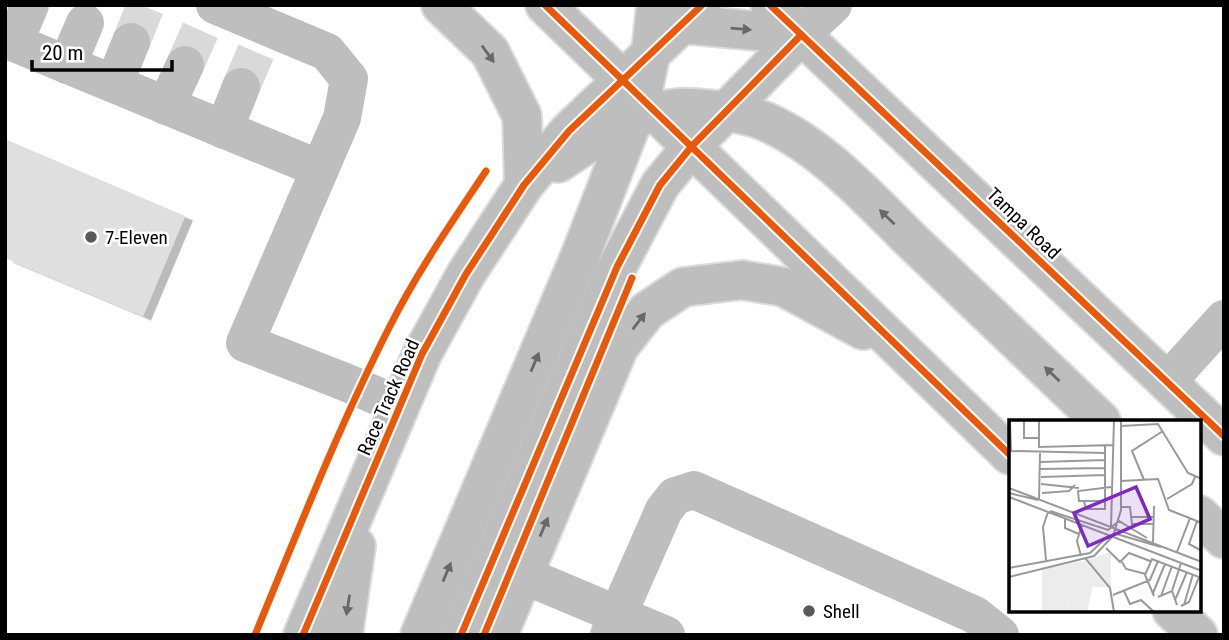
<svg xmlns="http://www.w3.org/2000/svg" width="1229" height="640" font-family="'Roboto Condensed',sans-serif">
	<style>
		.building { fill: #dfdfdf; filter: url(#shadow) }
		.lines { fill: none; stroke-linecap: round; stroke-linejoin: round }
		.minor-tunnel { stroke: #d9d9d9; stroke-width: 38; stroke-dasharray: 38 19; stroke-linecap: butt }
		.major-casing { stroke: #dbdbdb; stroke-width: 42 }
		.minor { stroke: #bebebe; stroke-width: 38 }
		.major { stroke: #bebebe; stroke-width: 38 }
		.cycleway-casing { stroke: #fff; stroke-width: 11 }
		.cycleway { stroke: #e8590c; stroke-width: 7 }
		.oneway { fill: #686868 }
		.poi-dot { fill: #595959; stroke: #fff; stroke-width: 2.5 }
		.labels { text-anchor: middle; stroke-width: 5; stroke-linejoin: round; paint-order: stroke }
		.street-label { font-size: 19px; fill: #000; stroke: #fff }
		.poi-label { font-size: 19px; fill: #000; stroke: #fff; text-anchor: start }
		.inset-road { fill: none; stroke: #999; stroke-width: 2 }
		.view { fill: #7b2cbf; fill-opacity: 0.15; stroke: #7b2cbf; stroke-width: 3.5 }
		.inset-edge { fill: none; stroke: #000; stroke-width: 3.5 }
	</style>
	<defs>
		<filter id="shadow"><feDropShadow dx="8" dy="4.5" stdDeviation="0" flood-color="#0004"/></filter>
	</defs>
	<rect width="100%" height="100%" fill="#fff"/>
	<path class="building" d="M5,139L185,216L143,316L5,258Z"/>
	<g class="lines">
		<g class="minor-tunnel">
			<path d="M131,42L146,5"/>
			<path d="M185,65L204,22"/>
			<path d="M241,87L259,45"/>
		</g>
		<g class="major-casing">
			<g id="major">
				<path d="M441,5L490,52L522,116L524,185"/>
				<path d="M545,5L1010,455"/>
				<path d="M770,5L1224,436"/>
				<path d="M670,16L682,24L801,35"/>
				<path d="M558,163C597,137 644,105 693,108C715,109 751,114 771,124C826,150 870,200 913,242C976,302 1038,361 1101,421"/>
				<path d="M1199,515L1224,539"/>
				<path d="M1172,610L1198,635"/>
				<path d="M303,635L422,354L466,274L524,185L569,131L702,5"/>
				<path d="M343,635L356,546"/>
				<path d="M420,635L581,254L641,99L651,52L656,5"/>
				<path d="M461,635L617,267L660,185L692,146L801,35"/>
				<path d="M498,635L619,347L647,311L683,287L742,280L784,287L863,330"/>
			</g>
		</g>
		<g class="minor">
			<path d="M215,5L327,52L349,79L342,118L245,343L345,382L400,406"/>
			<path d="M801,35L833,5"/>
			<path d="M5,39L320,169"/>
			<path d="M14,43L30,5"/>
			<path d="M67,65L85,23"/>
			<path d="M114,84L131,42"/>
			<path d="M166,106L185,65"/>
			<path d="M224,130L241,87"/>
			<path d="M1167,382L1224,319"/>
			<path d="M523,575L666,635"/>
			<path d="M609,635L664,510L675,496L694,490L975,615L1000,635"/>
		</g>
		<use href="#major" class="major"/>
		<g class="cycleway-casing">
			<g id="cycleway">
				<path d="M545,5L1010,455"/>
				<path d="M770,5L1224,436"/>
				<path d="M255,635C298,531 339,426 390,326C417,272 452,222 486,171"/>
				<path d="M303,635L422,354L466,274L524,185L569,131L702,5"/>
				<path d="M461,635L617,267L660,185L692,146L801,35"/>
				<path d="M484,635L632,278"/>
			</g>
		</g>
		<use href="#cycleway" class="cycleway"/>
	</g>
	<defs><path id="oneway-solid" d="M-6-.8H1V-3.2L6.5 0L1 3.2V.8H-6Z" transform="scale(1.75)"/></defs>
	<g class="oneway">
		<use href="#oneway-solid" transform="translate(741 29) rotate(5)"/>
		<use href="#oneway-solid" transform="translate(488 54) rotate(54)"/>
		<use href="#oneway-solid" transform="translate(887 217) rotate(-136)"/>
		<use href="#oneway-solid" transform="translate(639 321) rotate(-53)"/>
		<use href="#oneway-solid" transform="translate(535 362) rotate(-67)"/>
		<use href="#oneway-solid" transform="translate(1052 374) rotate(-136)"/>
		<use href="#oneway-solid" transform="translate(544 527) rotate(-67)"/>
		<use href="#oneway-solid" transform="translate(447 572) rotate(-67)"/>
		<use href="#oneway-solid" transform="translate(348 605) rotate(99)"/>
	</g>
	<g class="poi-dot">
		<circle cx="91" cy="237" r="7"/>
		<circle cx="809" cy="611" r="7"/>
	</g>
	<g class="labels">
		<g class="street-label">
			<text transform="translate(1024 223) rotate(44)" y="7">Tampa Road</text>
			<text transform="translate(388 397) rotate(-66)" y="7">Race Track Road</text>
		</g>
		<g class="poi-label">
			<text x="105" y="244">7-Eleven</text>
			<text x="823" y="618">Shell</text>
		</g>
	</g>
	<g transform="translate(1009 420)">
		<rect width="192" height="192" fill="#fff"/>
		<path d="M102,132V168L78,140ZM76,141L98,167H83L85,163L57,165L60,192H33V149Z" fill="#ececec"/>
		<path d="M72,157L85,163L78,192H60L57,165Z" fill="#ececec"/>
		<path class="inset-road" d="M1,0L2,31L96,33M15,0V18H30M30,0V27L105,25M112,6L149,4L179,53L193,59M31,42L96,40M31,49L96,48M32,57L96,55M135,60L123,31L154,11M112,61L149,59L160,90L193,103M32,64L70,68M0,68L193,142M0,73L29,80M33,73L60,71L66,65M0,77L193,151M30,79L31,32M158,79L183,64L186,57M75,81L77,89H96V26M96,81H70L69,71L102,67M112,87H121L123,104H145M41,91L99,110L110,101L138,118M121,97H145M56,99V108L70,114M188,101L180,124L193,131M102,107L105,0M104,113L152,127M104,116L112,90V0M144,122L145,86M97,128L111,142L120,133L141,141M168,132L181,98M72,136L68,121L73,105M76,138L101,168L105,192M37,140L34,107L39,92M113,142L117,149L137,154M0,148L81,133L100,115M0,157L85,136L104,116M115,171L121,184L132,180L145,192M163,171L172,143M144,173L156,144M104,175L141,160L149,141M145,176L136,155L143,139L190,157L180,182L172,186M152,176L163,146M149,177L163,171L168,185M166,180L178,152M175,185L184,154"/>
		<path class="view" d="M127,67L141,99L79,126L65,93Z"/>
		<rect width="192" height="192" class="inset-edge"/>
	</g>
	<rect width="1229" height="640" fill="none" stroke="#000000" stroke-width="14"/>
	<path d="M32 60v10h140v-10" fill="none" stroke="#000000" stroke-width="3.5"/>
	<text x="42" y="60" font-size="21" fill="#000000" stroke="#ffffff" stroke-width="5" paint-order="stroke">20 m</text>
</svg>
